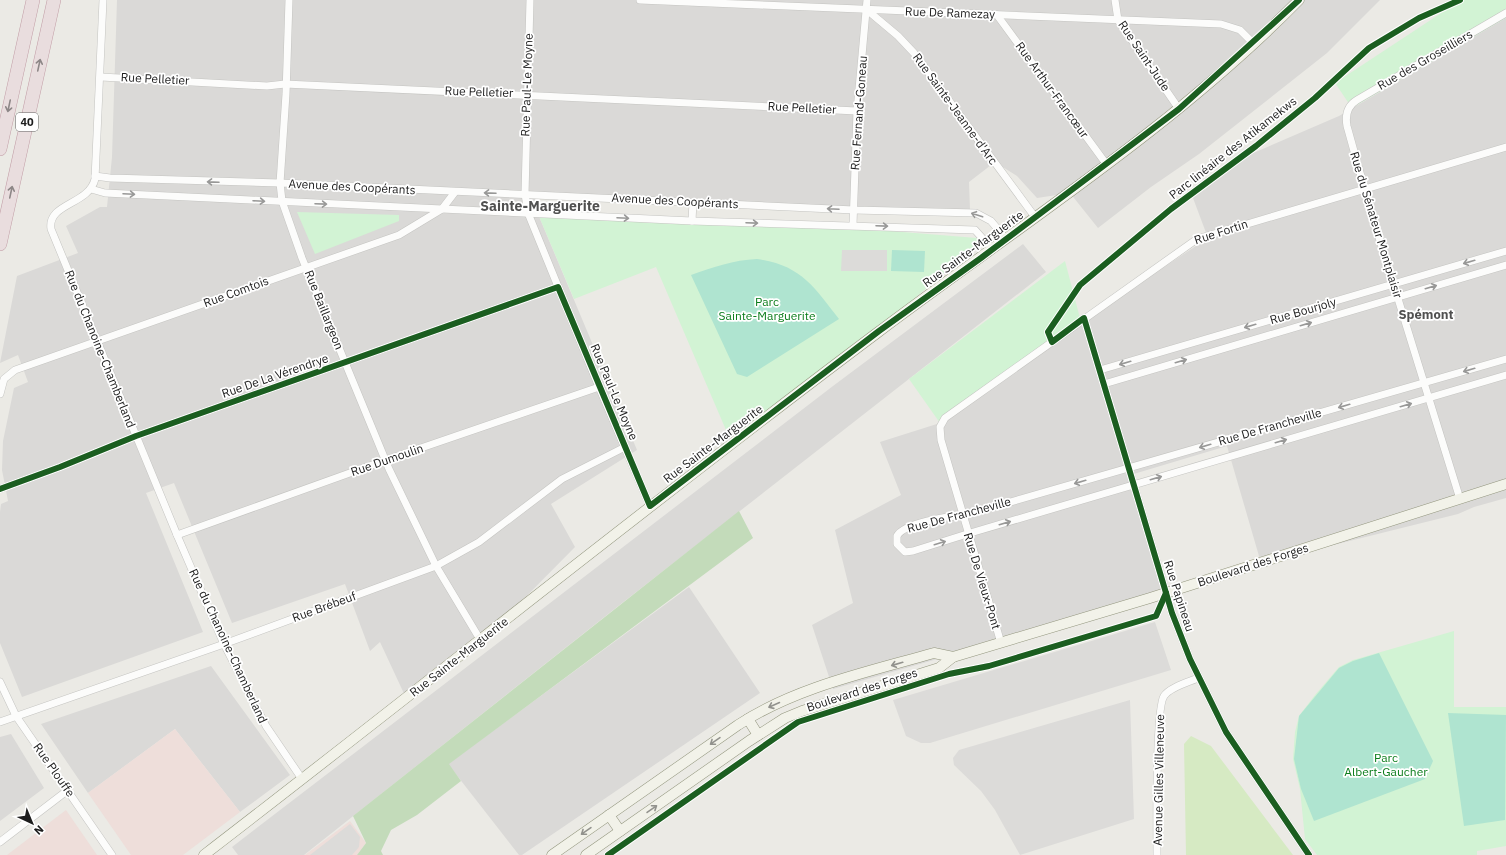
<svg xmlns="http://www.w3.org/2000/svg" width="1506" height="855" font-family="'IBM Plex Sans',sans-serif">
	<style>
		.residential { fill: #dad9d7 }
		.commercial { fill: #eededa }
		.grass { fill: #d6eac3 }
		.forest { fill: #c3dbba }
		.park { fill: #d2f3d4 }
		.pitch { fill: #afe4d0 }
		.parking { fill: #dcdbd9 }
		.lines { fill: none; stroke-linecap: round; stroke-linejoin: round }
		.street-casing { stroke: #c4c4c1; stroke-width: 8 }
		.secondary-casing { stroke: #92957d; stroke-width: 11 }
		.highway-casing { stroke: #c19ca5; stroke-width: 14 }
		.street { stroke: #fcfcfb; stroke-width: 7 }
		.secondary { stroke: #f2f2e9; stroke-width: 10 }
		.highway { stroke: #e9ddde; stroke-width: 13 }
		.cycleway-casing { stroke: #fff; stroke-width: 8 }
		.cycleway { stroke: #1b5e20; stroke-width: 6 }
		.oneway { stroke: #8d8787 }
		.oneway2 { stroke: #989897 }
		.oneway3 { stroke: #92928d }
		.labels { text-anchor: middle; stroke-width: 3.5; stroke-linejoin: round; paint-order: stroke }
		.shield { fill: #fff; stroke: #616161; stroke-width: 1 }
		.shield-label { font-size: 11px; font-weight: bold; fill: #1d1d1d }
		.street-label { font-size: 12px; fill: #1d1d1d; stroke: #fff }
		.park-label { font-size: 12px; fill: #0a7c1a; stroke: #fff }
		.neighbourhood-label { font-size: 13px; font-weight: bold; fill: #505050; stroke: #fff }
		.quarter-label { font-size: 14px; font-weight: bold; fill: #505050; stroke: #fff }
	</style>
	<rect width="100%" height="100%" fill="#ebeae5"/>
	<g class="residential">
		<path d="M117,0H1380L1327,53L1199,154L1151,187L1098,228L1070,193L1037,198L1017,176L995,162L969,182L970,210L862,208L534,193L538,214L637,450L551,504L575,547L483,640L407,700L380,642L370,651L345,584L232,623L174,483L146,493L203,632L22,697L0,643V512L1,504L8,501L2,470L3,441L14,388L28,382L18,355L0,363L17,276L78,253L66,226L100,207H107L112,157Z"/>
		<path d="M1506,18V498L1474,507L1458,514L1261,563L1227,446L1127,476L1166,593L833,689L812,625L853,603L835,530L901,495L880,442L940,423L1081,322L1208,238L1193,198L1251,154L1339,116Z"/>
		<path d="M1023,244L1046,272L617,607L304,855H238L232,847L833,386Z"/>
		<path d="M689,587L760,693L522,855H519L448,764Z"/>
		<path d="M211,666L290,775L240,812L175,729L88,793L41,724Z"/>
		<path d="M11,734L44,788L0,821V737Z"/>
	</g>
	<g class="commercial">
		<path d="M175,729L240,812L183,855H131L88,793Z"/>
		<path d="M66,810L97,855H7Z"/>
		<path d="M350,821L366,843L357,855H305Z"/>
	</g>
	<path class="grass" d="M1191,736L1211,746L1293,855H1186L1184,744Z"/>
	<path class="forest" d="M739,511L753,538L449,764L461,781L417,815L391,830L381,851L383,855H357L366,843L353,816Z"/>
	<g class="park">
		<path d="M1461,0H1506V18L1352,108L1335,83Z"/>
		<path d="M297,212L399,215V221L315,254Z"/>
		<path d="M538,214L853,228L977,238L976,247L797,396L732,444L656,267L574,299Z"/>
		<path d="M1065,261L1081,322L940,423L909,379Z"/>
		<path d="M1454,631V707H1506V846L1477,851V855H1317L1305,839L1300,789L1293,759L1295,732L1299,716L1315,695L1339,667L1353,660Z"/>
	</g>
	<g class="pitch">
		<path d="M892,250L925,251L924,272L891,271Z"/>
		<path d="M757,259C801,265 814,287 839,319L747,377L737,374L691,275C714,267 733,260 757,259Z"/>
		<path d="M1379,653L1433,761L1425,779L1314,821L1301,789L1294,759L1299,716L1339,668L1353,661Z"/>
		<path d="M1448,713L1506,715L1505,820L1464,826Z"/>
	</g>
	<g class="parking">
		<path d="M842,250H887V271H841Z"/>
		<path d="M1155,622L1171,670L930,743H921L906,736L893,700Z"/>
		<path d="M1130,700L1134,819L1020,855L995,810L981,791L954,765L953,758L959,750Z"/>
		<path d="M350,824L360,837L359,847L352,855H310Z"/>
	</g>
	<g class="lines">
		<g class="street-casing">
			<g id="street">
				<path d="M103,0L95,179C89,205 47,203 51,229L177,535L224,644L266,726L302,779"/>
				<path d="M289,0L286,94L280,183L282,201L302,258L389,469L436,566L481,641"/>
				<path d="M530,0L525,194L528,213L599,387L650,506"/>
				<path d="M640,0L1221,24L1240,30L1253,43"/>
				<path d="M1115,0L1118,20L1179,109"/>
				<path d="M867,10L898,36L914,53L1035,217"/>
				<path d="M997,15L1107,165"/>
				<path d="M101,77L267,86L285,84L857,111"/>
				<path d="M95,176L110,178L280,183L854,210L976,213L991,221L1006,239"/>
				<path d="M91,189L105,193L692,221L975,230L992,249"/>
				<path d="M692,221L693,202"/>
				<path d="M853,225L857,111L867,0"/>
				<path d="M1084,318L1172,613L1190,659L1226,732L1309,855"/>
				<path d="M1506,359L962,516C948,516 904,523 897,536V544L905,552L913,551L967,534L1506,375"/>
				<path d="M1100,370L1506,251"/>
				<path d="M1104,384L1506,265"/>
				<path d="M0,394L4,379L15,370L399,235L442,209L455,192"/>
				<path d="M0,489L60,467L136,436L558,287"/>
				<path d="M1460,499L1369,205L1347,126C1345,115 1347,106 1357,100L1506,13"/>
				<path d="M177,535L386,460L599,387"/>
				<path d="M1001,643L941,440L940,427L945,418L1197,239L1506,147"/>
				<path d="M0,682L16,716L112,855"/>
				<path d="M0,722L224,644L436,566L479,542L562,479L625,447"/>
				<path d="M0,842L68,790"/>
				<path d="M1157,855C1157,832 1155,709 1164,696C1170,687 1189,682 1198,678"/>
			</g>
		</g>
		<g class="secondary-casing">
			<g id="secondary">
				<path d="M748,719L758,735"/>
				<path d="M609,815L620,831"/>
				<path d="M204,855C429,682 650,503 877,333C1020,225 1173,128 1299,0"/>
				<path d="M552,855L738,725C796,687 868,672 934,653L953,657"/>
				<path d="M586,855L749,741L785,718L802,711L939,668L953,657L1150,598L1506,484"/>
			</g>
		</g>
		<g class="highway-casing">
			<g id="highway">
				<path d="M0,149L33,0"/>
				<path d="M0,244L54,0"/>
			</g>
		</g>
		<use href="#street" class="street"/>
		<use href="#secondary" class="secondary"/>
		<use href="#highway" class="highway"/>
		<g class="cycleway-casing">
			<g id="cycleway">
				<path d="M0,489L60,467L136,436L558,287L650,506L879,331L981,258L1179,109L1299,0"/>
				<path d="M608,855L798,722L949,674L989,666L1156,616L1166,593"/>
				<path d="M1309,855L1226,732L1190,659L1172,613L1084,318L1052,342L1048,332L1080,285L1171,209L1256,146L1315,98L1369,48L1419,18L1460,0"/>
			</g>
		</g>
		<use href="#cycleway" class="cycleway"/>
	</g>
	<defs><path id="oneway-shaft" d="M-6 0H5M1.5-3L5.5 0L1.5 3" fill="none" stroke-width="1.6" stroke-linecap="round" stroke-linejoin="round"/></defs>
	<g class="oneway">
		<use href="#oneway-shaft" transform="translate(39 65) rotate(-78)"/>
		<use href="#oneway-shaft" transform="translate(9 106) rotate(102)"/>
		<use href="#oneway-shaft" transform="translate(11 192) rotate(-78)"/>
	</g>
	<g class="oneway2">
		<use href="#oneway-shaft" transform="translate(213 182) rotate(-178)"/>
		<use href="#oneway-shaft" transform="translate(490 193) rotate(-178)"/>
		<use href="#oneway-shaft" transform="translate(129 194) rotate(3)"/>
		<use href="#oneway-shaft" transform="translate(259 201) rotate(3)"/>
		<use href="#oneway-shaft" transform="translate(321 204) rotate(2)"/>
		<use href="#oneway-shaft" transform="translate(833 209) rotate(-177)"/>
		<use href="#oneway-shaft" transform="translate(977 215) rotate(-162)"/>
		<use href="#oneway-shaft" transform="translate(623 218) rotate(3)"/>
		<use href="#oneway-shaft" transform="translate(752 223) rotate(2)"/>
		<use href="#oneway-shaft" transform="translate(882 226) rotate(2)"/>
		<use href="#oneway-shaft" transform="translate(1469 262) rotate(164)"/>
		<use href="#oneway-shaft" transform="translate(1431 287) rotate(-16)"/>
		<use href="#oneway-shaft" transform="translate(1306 324) rotate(-16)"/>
		<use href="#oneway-shaft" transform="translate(1250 326) rotate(164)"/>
		<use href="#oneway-shaft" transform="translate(1181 361) rotate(-16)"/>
		<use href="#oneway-shaft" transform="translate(1125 363) rotate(164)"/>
		<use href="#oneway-shaft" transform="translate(1469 370) rotate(164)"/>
		<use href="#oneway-shaft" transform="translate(1406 405) rotate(-16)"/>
		<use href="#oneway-shaft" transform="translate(1344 406) rotate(164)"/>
		<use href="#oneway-shaft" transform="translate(1281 441) rotate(-16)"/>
		<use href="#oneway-shaft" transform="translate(1205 446) rotate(164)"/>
		<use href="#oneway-shaft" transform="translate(1156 478) rotate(-16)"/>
		<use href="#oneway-shaft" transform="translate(1080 482) rotate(164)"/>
		<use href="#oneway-shaft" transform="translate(1005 523) rotate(-16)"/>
		<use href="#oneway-shaft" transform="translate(940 543) rotate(-17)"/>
	</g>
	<g class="oneway3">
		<use href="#oneway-shaft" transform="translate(897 664) rotate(164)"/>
		<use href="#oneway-shaft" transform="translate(774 705) rotate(156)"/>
		<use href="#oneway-shaft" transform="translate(715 741) rotate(145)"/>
		<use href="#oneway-shaft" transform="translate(652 809) rotate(-35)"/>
		<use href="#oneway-shaft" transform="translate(586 831) rotate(145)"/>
	</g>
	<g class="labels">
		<rect class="shield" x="16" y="113" width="22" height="18" rx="3"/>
		<g class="shield-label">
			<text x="27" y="126">40</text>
		</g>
		<g class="street-label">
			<text transform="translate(950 13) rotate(2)" y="4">Rue De Ramezay</text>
			<text transform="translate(1144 56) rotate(56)" y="4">Rue Saint-Jude</text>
			<text transform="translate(1425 60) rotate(-30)" y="4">Rue des Groseilliers</text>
			<text transform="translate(155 79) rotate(3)" y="4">Rue Pelletier</text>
			<text transform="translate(527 85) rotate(-88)" y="4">Rue Paul-Le Moyne</text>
			<text transform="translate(1052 90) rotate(54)" y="4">Rue Arthur-Francœur</text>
			<text transform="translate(479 92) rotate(2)" y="4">Rue Pelletier</text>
			<text transform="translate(802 108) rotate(3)" y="4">Rue Pelletier</text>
			<text transform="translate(955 109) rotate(54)" y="4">Rue Sainte-Jeanne-d'Arc</text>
			<text transform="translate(859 113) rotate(-86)" y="4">Rue Fernand-Goneau</text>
			<text transform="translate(1233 148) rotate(-38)" y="4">Parc linéaire des Atikamekws</text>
			<text transform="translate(352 187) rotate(3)" y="4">Avenue des Coopérants</text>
			<text transform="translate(675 201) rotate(3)" y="4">Avenue des Coopérants</text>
			<text transform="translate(1376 225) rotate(73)" y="4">Rue du Sénateur Montplaisir</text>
			<text transform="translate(1221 232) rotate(-18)" y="4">Rue Fortin</text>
			<text transform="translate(973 249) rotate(-36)" y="4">Rue Sainte-Marguerite</text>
			<text transform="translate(236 292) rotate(-20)" y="4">Rue Comtois</text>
			<text transform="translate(324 310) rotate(68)" y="4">Rue Baillargeon</text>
			<text transform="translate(1303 311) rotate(-16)" y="4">Rue Bourjoly</text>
			<text transform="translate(100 349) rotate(68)" y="4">Rue du Chanoine-Chamberland</text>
			<text transform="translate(275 376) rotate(-19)" y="4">Rue De La Vérendrye</text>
			<text transform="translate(614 392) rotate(67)" y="4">Rue Paul-Le Moyne</text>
			<text transform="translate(1270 427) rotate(-16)" y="4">Rue De Francheville</text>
			<text transform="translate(713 444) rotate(-37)" y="4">Rue Sainte-Marguerite</text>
			<text transform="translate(387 460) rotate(-19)" y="4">Rue Dumoulin</text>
			<text transform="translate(959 515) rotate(-15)" y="4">Rue De Francheville</text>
			<text transform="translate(1253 565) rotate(-18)" y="4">Boulevard des Forges</text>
			<text transform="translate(982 581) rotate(73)" y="4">Rue De Vieux-Pont</text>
			<text transform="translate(1179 596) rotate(72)" y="4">Rue Papineau</text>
			<text transform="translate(324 607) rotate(-20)" y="4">Rue Brébeuf</text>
			<text transform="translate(228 646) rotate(65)" y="4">Rue du Chanoine-Chamberland</text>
			<text transform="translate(459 657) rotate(-38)" y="4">Rue Sainte-Marguerite</text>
			<text transform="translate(862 690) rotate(-18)" y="4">Boulevard des Forges</text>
			<text transform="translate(54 770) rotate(55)" y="4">Rue Plouffe</text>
			<text transform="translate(1159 780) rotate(-89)" y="4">Avenue Gilles Villeneuve</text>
		</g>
		<g class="park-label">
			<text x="767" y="306">Parc<tspan x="767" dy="14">Sainte-Marguerite</tspan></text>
			<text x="1386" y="762">Parc<tspan x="1386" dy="14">Albert-Gaucher</tspan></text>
		</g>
		<g class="neighbourhood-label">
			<text x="1426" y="319">Spémont</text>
		</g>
		<g class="quarter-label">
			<text x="540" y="211">Sainte-Marguerite</text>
		</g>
	</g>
	<g transform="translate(32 823) rotate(136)" stroke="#ffffff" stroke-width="3" paint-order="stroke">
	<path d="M0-3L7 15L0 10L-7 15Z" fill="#1d1d1d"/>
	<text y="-6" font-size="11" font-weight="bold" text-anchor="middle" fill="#1d1d1d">N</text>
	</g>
</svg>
